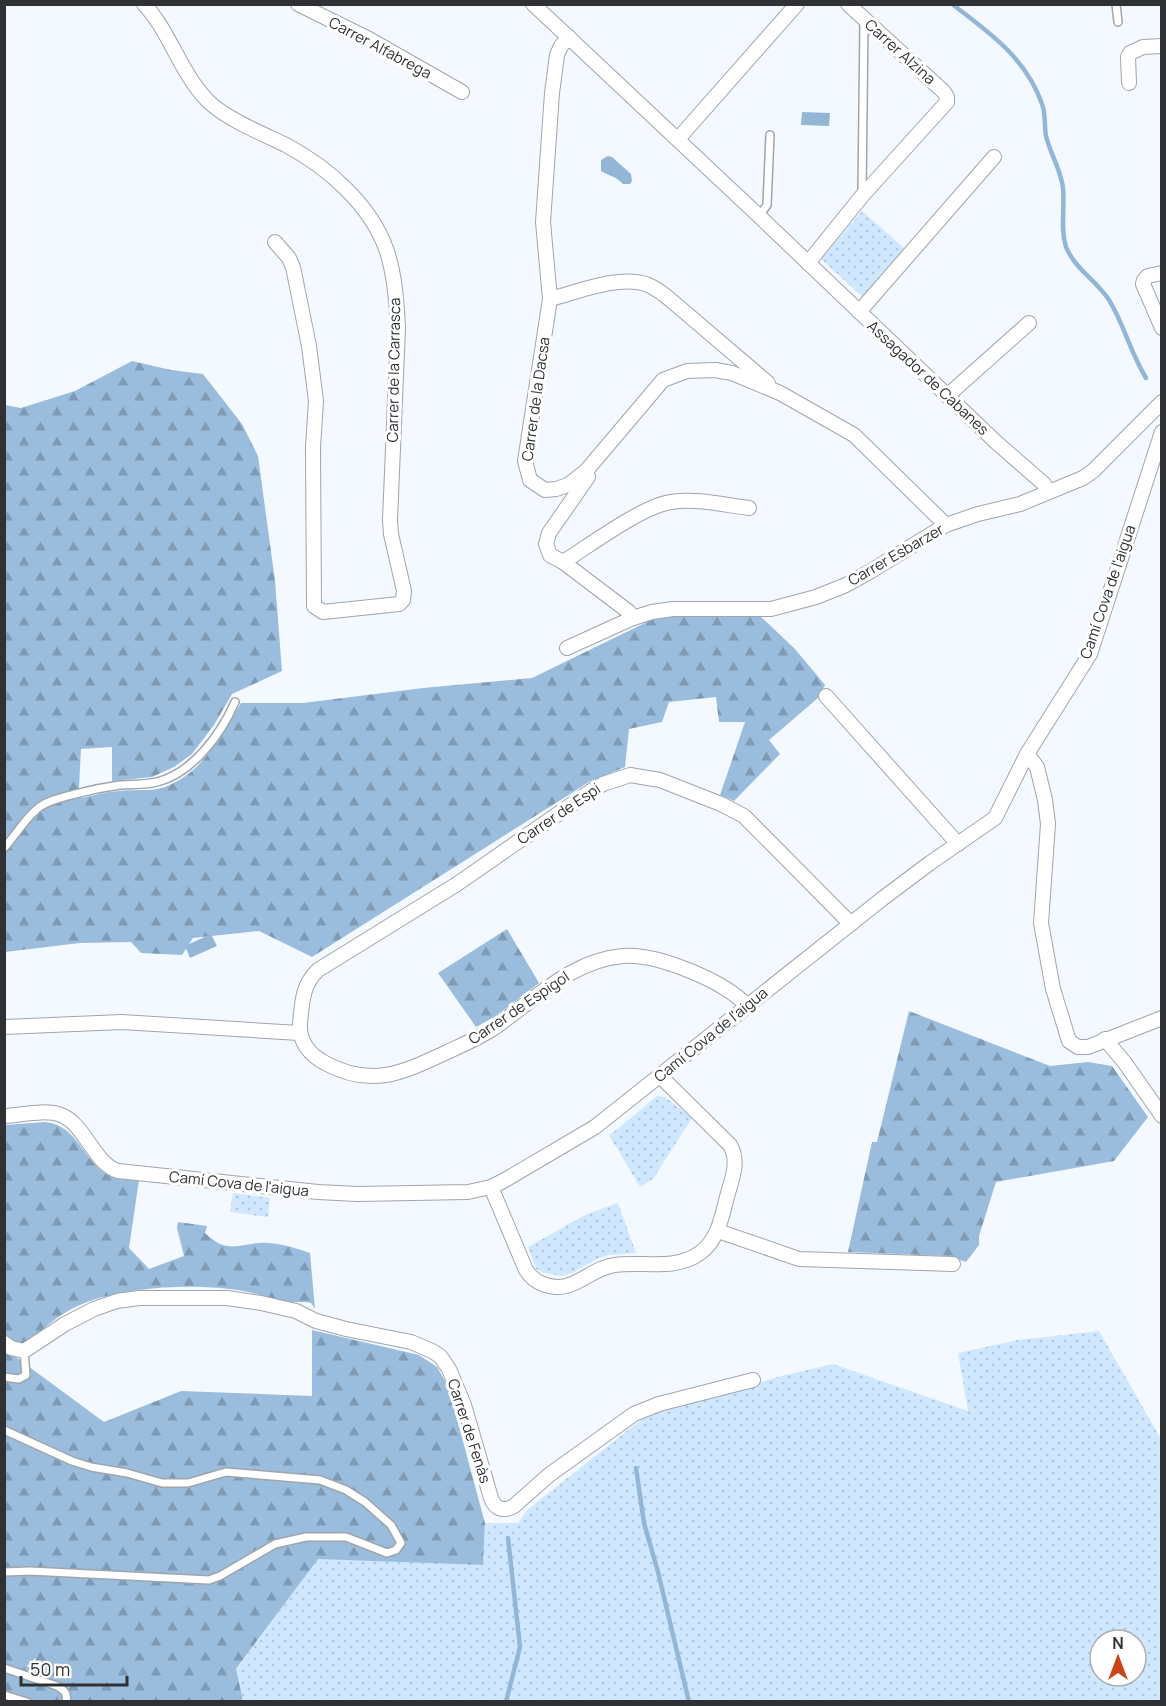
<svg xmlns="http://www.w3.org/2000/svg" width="1166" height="1706" font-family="Manrope,sans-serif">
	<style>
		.grass { fill: url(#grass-dots); fill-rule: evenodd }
		.forest { fill: url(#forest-firs) }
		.water { fill: #94b6d6 }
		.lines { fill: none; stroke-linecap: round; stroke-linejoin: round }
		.stream { stroke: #94b6d6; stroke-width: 4.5 }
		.lane-casing { stroke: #9fa5aa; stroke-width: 10 }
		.street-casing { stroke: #9fa5aa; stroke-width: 16 }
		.lane { stroke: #fff; stroke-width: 7 }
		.street { stroke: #fff; stroke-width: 14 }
		.labels { text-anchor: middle; stroke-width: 6; stroke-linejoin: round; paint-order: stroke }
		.street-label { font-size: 15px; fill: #2f3134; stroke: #fff }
	</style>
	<defs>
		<pattern id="grass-dots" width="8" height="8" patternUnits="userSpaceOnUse" patternTransform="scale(1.5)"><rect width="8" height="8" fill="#cfe8ff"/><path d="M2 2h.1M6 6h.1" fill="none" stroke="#b2c7db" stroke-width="1.8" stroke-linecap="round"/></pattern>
		<pattern id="forest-firs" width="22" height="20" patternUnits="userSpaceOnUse" patternTransform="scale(1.5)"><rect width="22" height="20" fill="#9abddd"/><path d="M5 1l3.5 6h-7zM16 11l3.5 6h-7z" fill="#7e9ab4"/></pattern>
	</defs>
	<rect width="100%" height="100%" fill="#f4f9ff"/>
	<g class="grass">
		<path d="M862,211L905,249L865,299L821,259Z"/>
		<path d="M657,1096L665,1097L692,1118L653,1179L640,1187L609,1135L619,1128Z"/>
		<path d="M233,1193L270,1198L268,1217L230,1212Z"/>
		<path d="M618,1203L636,1253L608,1255L595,1260L574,1272L562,1276L544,1273L536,1269L528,1247L587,1214Z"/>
		<path d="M1099,1331L1161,1439V1701L243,1702L236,1670L318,1558L483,1565L485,1523H518L527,1510L646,1416L781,1376L833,1364L968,1411L958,1353L1018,1340ZM1100,1640H1136V1676H1100Z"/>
	</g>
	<g class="forest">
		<path d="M132,361L171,370L203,374L242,424L258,456L275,581L282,671L232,694L214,725L192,754L174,767L152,777L112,781V747L81,749L79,788L82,798C94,795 106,792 119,791C133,789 151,792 165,787C203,773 221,735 241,703H303L423,688L532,678L651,620L669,616L759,615L795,649L825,685L818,698L769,740L780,754L734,801L720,795L745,722H719L716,697L669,702L662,722L629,729L625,767L589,782L312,957L259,931L193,938L182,955L141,953L131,942L80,943L5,952V405L21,408L75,391Z"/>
		<path d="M507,929L539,983L496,1016L476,1027L438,973Z"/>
		<path d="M909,1011L1050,1066L1088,1062L1112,1066L1148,1117L1114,1161L996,1182L979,1236V1245L966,1262L948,1256L848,1252L872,1142H877Z"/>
		<path d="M45,1122C80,1125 85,1168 114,1178C121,1180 131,1179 139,1180L129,1248L149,1269L184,1256L177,1228L178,1222L207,1226L205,1233C230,1257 240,1241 268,1243C283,1244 296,1248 310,1253L315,1309L311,1303C303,1301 296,1303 288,1302C273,1301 258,1293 243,1291C194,1282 105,1286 63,1314C46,1325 30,1341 13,1355L104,1422L181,1391L312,1396V1330L419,1355L437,1367L448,1386L485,1523L483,1565L318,1559L236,1669L243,1701L5,1702V1125Z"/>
	</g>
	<g class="water">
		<path d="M802,112L830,113L829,126L801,125Z"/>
		<path d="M608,156L612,157L631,174L632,181L630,184H623C614,175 611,177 601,171V160Z"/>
		<path d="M211,934L217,946L190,958L185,946Z"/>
	</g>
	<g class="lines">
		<g class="stream">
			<path d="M952,4C989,32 1026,58 1042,104C1046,114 1044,125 1046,136C1050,153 1061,170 1063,188C1065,207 1060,228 1066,247C1075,269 1096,280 1109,300C1124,324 1130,352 1146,378"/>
			<path d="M636,1468L644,1523L658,1572L689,1702"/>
			<path d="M506,1702L520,1647L508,1538"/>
		</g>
		<g class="lane-casing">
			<g id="lane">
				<path d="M1116,4L1118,22"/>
				<path d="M862,194L864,20"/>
				<path d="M759,216L767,205L770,135"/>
				<path d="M4,848C15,836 24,820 37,809C46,801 63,797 75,794C90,790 105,787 120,785C132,784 145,785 157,782C193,773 221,734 235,702"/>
				<path d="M4,1377L19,1379L26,1375L24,1351"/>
				<path d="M4,1430L72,1461L91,1467L127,1473L162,1483H188L226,1472L320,1480L346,1490L365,1502L391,1525L401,1543L396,1550L387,1553L346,1537H306L275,1544L220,1576L209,1580L30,1571L4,1572"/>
				<path d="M4,1668L57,1686C64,1690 68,1693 66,1702"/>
				<path d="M4,1695L27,1702"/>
			</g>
		</g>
		<g class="street-casing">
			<g id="street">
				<path d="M144,4C170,32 180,72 207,100C224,118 263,134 286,145C308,157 327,170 345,188C389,231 395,267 398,328L390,520L391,534L404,591L403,600L399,604L323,612L314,606L313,447L316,401L309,346L293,267L289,258L275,242"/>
				<path d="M298,4L369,39L462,92"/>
				<path d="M533,4L759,216L997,443L1044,484L1048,492"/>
				<path d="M569,37L561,46L557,55L552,93L543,222L550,299L525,461L530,480L545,490L556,489L568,485L586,471L663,380L687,371L715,370L732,373L780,393L854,435L946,525"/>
				<path d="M1129,83L1128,57L1130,53L1143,47L1162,46"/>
				<path d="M678,139L797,4"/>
				<path d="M808,263L862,196L947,102V97L944,92L848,4"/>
				<path d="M1162,273L1148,276L1144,280L1143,284L1162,328"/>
				<path d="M550,299C578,292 618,275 646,284C656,288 665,295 673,302L768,383"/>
				<path d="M859,312L994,157"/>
				<path d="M947,396L1029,323"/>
				<path d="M587,473L588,477L549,533L546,544L550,555L563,562L629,612L633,618"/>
				<path d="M563,562C589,546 642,506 671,502C696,498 724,505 749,508"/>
				<path d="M567,648L633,618L652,612L673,609H771L816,597L846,585L871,571L946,525L978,514L1020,504L1083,478L1093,471L1162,402"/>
				<path d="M826,696L958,844"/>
				<path d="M1027,754L1037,767L1045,800L1048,824L1041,923L1053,989L1069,1041L1078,1047H1088L1162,1018"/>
				<path d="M747,1006C725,981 656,953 623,956C572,960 534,1000 494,1028C479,1038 462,1045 445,1053C402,1073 371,1088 325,1063C310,1055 299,1042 300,1024C302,1003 302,985 318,970L457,884L591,791L603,784L630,775L660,780L721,804L744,816L851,924"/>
				<path d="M4,1027L122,1022L299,1033"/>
				<path d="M1105,1039L1125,1063L1162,1116"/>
				<path d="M4,1116C22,1115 45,1109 61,1115C85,1124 94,1164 118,1171L318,1192L357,1194L468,1192L491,1187L505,1180L595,1127L882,899L930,863L995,818L1027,754L1090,654L1162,432"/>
				<path d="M491,1187L526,1270C533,1281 543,1286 556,1287C577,1288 594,1267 615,1265C643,1261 675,1271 700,1253C719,1239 722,1215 728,1193C733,1177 739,1160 730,1145L660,1076"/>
				<path d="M718,1231L799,1259L953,1264"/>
				<path d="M4,1343L11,1348L24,1351L65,1324L94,1309L117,1301L139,1298H227L261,1303L296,1311L316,1321L346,1329L411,1342L432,1351L440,1356L449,1369L464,1405L491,1498C495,1509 503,1512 514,1506L549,1475L634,1414L659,1404L753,1380"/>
			</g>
		</g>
		<use href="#lane" class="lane"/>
		<use href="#street" class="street"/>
	</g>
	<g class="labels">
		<g class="street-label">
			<text transform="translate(380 48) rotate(28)" y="5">Carrer Alfabrega</text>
			<text transform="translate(900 52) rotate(42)" y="5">Carrer Alzina</text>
			<text transform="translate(394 370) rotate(-89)" y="5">Carrer de la Carrasca</text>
			<text transform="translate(928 378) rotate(43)" y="5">Assagador de Cabanes</text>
			<text transform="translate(536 399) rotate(-82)" y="5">Carrer de la Dacsa</text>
			<text transform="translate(896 555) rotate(-30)" y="5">Carrer Esbarzer</text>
			<text transform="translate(1108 592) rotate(-71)" y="5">Camí Cova de l'aigua</text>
			<text transform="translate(559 814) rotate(-34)" y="5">Carrer de Espi</text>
			<text transform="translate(519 1008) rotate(-34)" y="5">Carrer de Espigol</text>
			<text transform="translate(711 1035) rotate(-39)" y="5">Camí Cova de l'aigua</text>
			<text transform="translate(239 1184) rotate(6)" y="5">Camí Cova de l'aigua</text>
			<text transform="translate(469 1431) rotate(72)" y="5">Carrer de Fenàs</text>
		</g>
	</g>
	<rect width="1166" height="1706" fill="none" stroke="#2f3134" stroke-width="12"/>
	<g transform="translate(1118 1658)"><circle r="28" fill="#ffffff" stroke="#acadae" stroke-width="1.5"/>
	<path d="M0-4.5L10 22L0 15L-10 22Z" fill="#cb4319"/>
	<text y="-9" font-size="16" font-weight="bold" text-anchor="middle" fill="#2f3134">N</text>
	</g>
	<path d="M21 1676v9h106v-9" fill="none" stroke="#2f3134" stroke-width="3"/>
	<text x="30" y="1676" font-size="18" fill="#2f3134" stroke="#ffffff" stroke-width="4.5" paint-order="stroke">50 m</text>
</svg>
